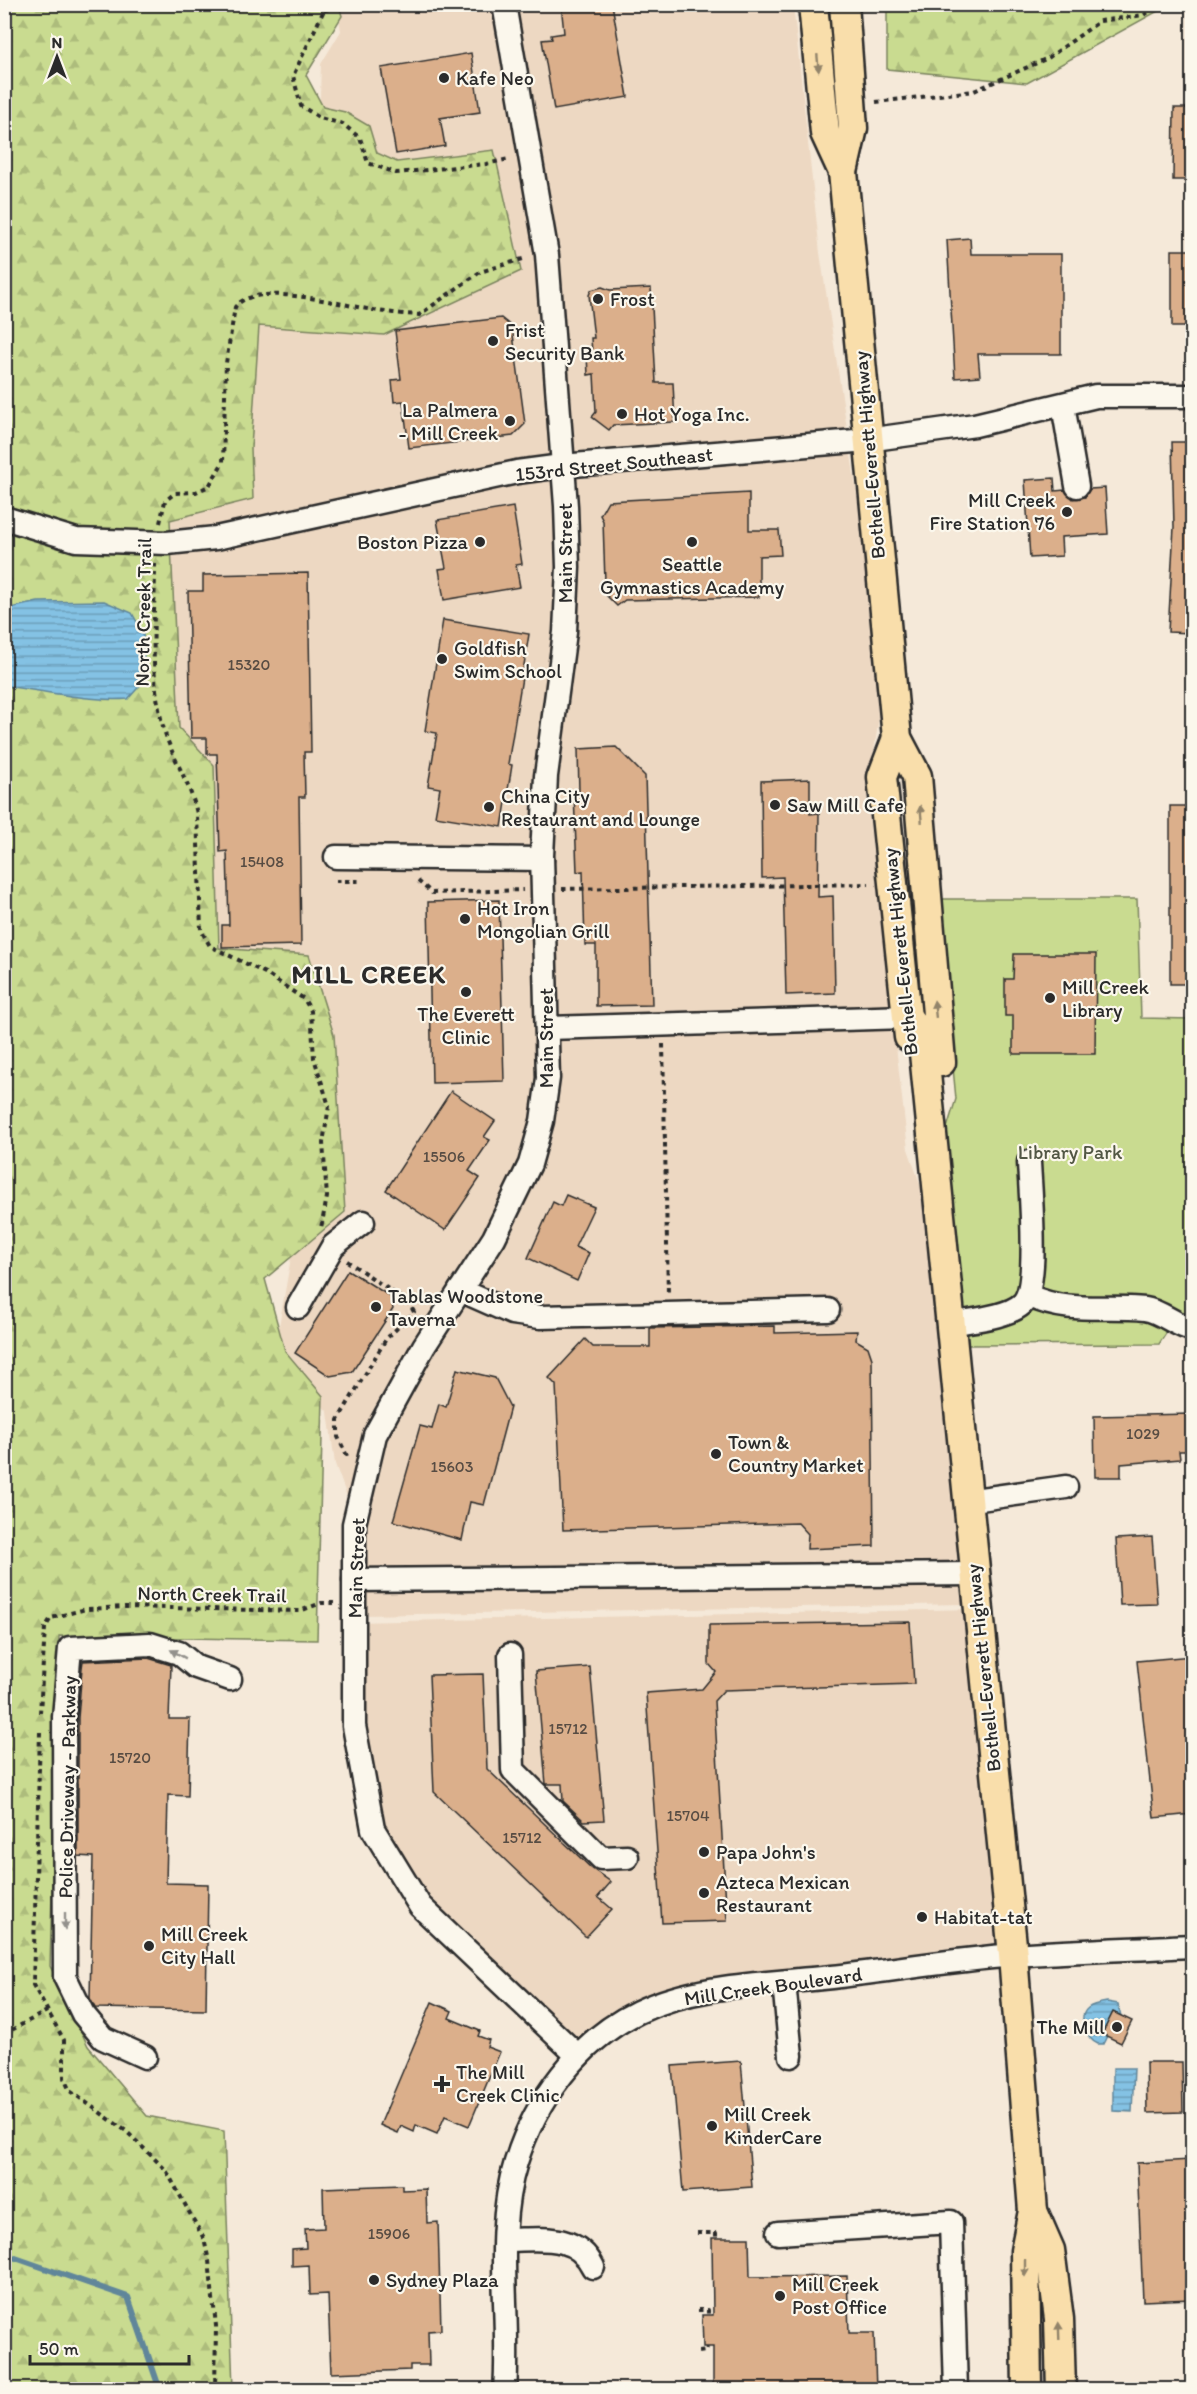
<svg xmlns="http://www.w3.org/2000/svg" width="1197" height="2394" font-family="Itim,sans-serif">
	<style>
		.built { fill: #edd8c2 }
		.green { fill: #c9db90; stroke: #7a835e; stroke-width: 1.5 }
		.forest { fill: url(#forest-firs); stroke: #7a835e; stroke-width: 1.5 }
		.water { fill: url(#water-rules); stroke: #60869a; stroke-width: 1.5 }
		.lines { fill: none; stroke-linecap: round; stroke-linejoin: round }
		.stream { stroke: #60869a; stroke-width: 6 }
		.building { fill: #dbaf8b; stroke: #2b2b2b; stroke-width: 1.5 }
		.minor-casing { stroke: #2b2b2b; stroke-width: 27 }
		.major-casing { stroke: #2b2b2b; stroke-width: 33 }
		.path { stroke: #2b2b2b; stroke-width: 4; stroke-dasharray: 4.5 4.5; stroke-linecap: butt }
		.minor { stroke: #fbf7ec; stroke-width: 22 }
		.major { stroke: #f9deab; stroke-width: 28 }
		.oneway { fill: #92846b }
		.oneway2 { fill: #93918c }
		.poi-dot { fill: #2b2b2b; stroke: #fbf7ec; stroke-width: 2 }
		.labels { text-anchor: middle; stroke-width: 4.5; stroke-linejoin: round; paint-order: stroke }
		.number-label { font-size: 16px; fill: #574c43 }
		.poi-label { font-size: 20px; fill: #2b2b2b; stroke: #fbf7ec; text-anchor: start }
		.street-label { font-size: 20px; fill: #2b2b2b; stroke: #fbf7ec }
		.park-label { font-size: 20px; fill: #525744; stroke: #fbf7ec }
		.district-label { font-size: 26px; font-weight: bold; letter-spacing: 1.5px; fill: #2b2b2b; stroke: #fbf7ec }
	</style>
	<defs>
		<pattern id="forest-firs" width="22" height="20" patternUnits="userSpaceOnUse" patternTransform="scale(1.5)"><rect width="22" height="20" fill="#c9db90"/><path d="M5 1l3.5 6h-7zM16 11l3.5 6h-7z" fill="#adbc7c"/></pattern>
		<pattern id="water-rules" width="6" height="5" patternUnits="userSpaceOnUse" patternTransform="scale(1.5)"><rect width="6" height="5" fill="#84c2e4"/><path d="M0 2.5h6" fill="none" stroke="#6c9eb9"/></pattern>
	</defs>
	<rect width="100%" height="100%" fill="#f5e9d9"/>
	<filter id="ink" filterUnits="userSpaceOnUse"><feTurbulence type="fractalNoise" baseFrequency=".0167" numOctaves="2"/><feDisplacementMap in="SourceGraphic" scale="12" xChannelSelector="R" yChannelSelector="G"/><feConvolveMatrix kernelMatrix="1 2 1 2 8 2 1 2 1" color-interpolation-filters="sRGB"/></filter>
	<g filter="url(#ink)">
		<g class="built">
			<path d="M337,5H793L820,253L861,520L879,717L867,798L908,1149L926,1201L965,1604L362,1615V1537L335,1464L328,1412L274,1355L294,1240L174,932L153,507L319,131L321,64L341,31Z"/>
			<path d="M977,1609L1013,1955L684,1996L578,2056L420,1906L373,1829L354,1622Z"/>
		</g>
		<path class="green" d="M937,899H1137L1141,1018L1192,1019V1325L1169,1329L1159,1344L959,1345L946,1131L956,1099Z"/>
		<g class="forest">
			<path d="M5,5H339L342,16L306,75L323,107L345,112L369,126L377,153L397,162L494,150L521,271L384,335L259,326L251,448L253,499L170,520L179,728L214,765L219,948L309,955L334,1035L345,1212L265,1279L285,1351L323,1396L317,1640L59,1636L50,1966L88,2046L147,2116L224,2131L233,2389L5,2390Z"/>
			<path d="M887,5V4L1169,5L1027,83L887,69Z"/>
		</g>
		<g class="water">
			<path d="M104,601L132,613L143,633L145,680L128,699C87,702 46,691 5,686V609L38,602Z"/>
			<path d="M1107,2002L1118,2004L1121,2016L1113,2013L1102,2034L1107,2036L1103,2044H1098C1086,2039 1077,2017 1088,2008C1093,2004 1101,2003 1107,2002Z"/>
			<path d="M1113,2068H1134L1132,2112L1113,2111Z"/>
		</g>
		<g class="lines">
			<path class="stream" d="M4,2254L128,2297L160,2390"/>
		</g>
		<g class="building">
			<path d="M561,4H612L628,97L554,110L542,40L552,39L551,35L564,33Z"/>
			<path d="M471,53L480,112L440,118L445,146L396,154L381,68Z"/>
			<path d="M1174,108H1192V180H1173Z"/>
			<path d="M970,238L971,254H1061V354H978L980,376L955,378L947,240Z"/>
			<rect x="1172" y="250" width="20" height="77"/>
			<path d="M602,287L610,290L651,288L656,383H673L675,422L613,425L609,430L592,417L596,412L594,374L588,375L587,355L592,354L591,338H594L589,295L591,290Z"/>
			<path d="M501,318L512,327L525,424L513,436L409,448L403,401L394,402L392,380L401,379L395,331Z"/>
			<path d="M1172,442H1192V633L1168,632L1174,527Z"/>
			<path d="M1054,478L1055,491L1065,490L1073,499L1085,497L1090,489L1105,488L1108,534L1061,537L1062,556L1030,558L1025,480Z"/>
			<path d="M749,493V530H779L781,555L759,556V597L625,600L617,606L599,588L605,582L603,521L600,515L608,501Z"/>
			<path d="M513,507L522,564L516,565L520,587L444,600L439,569L446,568L437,520Z"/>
			<path d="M308,573L311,752H304L305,797H299L301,945L222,947V925H229L227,851L220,852L217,754H207V738H191L188,591H203V575Z"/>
			<path d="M443,620L529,634L508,764L512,765L502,827L435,816L440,788L428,786L437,733L425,731Z"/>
			<path d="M616,747L645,776L652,1005L596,1006V945H585L583,871L577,872L574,793L579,792L578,749Z"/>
			<path d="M810,779V814L819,813L818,897L833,896L835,993L786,995L783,877L762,878L761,781Z"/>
			<rect x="1170" y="806" width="22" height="178"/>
			<path d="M499,900L504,1081L432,1083L428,902Z"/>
			<path d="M1014,954H1096L1095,1054H1013V1016H1005V979H1013Z"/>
			<path d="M451,1091L495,1121L484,1137L490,1140L469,1171L480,1178L445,1230L386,1190Z"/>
			<path d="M566,1195L594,1207L575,1247L589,1253L577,1281L528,1258L553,1202L561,1206Z"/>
			<path d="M348,1270L391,1297L393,1309L352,1372L330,1376L295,1353Z"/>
			<path d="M775,1326V1333L857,1331L856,1340L868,1347L872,1359L874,1546L807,1549L808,1534L798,1523L563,1530L556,1385L549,1378L585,1339L593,1347H650V1328Z"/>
			<path d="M457,1369L495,1378L510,1407L484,1505L470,1502L462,1540L393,1521L420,1426L432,1429L439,1404L446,1407Z"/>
			<path d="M1192,1414V1451H1179L1180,1459L1121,1464V1477H1095L1094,1416Z"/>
			<path d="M1152,1537L1157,1604L1120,1605L1116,1539Z"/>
			<path d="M910,1622L914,1684L724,1690L714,1701L727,1921L662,1923L646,1693L702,1689L716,1672L709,1664V1625Z"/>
			<path d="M1192,1656V1814L1154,1818L1137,1661Z"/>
			<path d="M148,1658L171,1665L169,1719H190L188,1796L168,1795L166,1883L208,1884L206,2010L95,2008L90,1998L93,1857L78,1856V1718L82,1668L83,1661Z"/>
			<path d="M590,1667L604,1820L584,1821L563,1801L562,1784H546L536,1671Z"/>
			<path d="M483,1674L487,1769L591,1868L611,1882L598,1897L612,1909L586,1937L434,1792L429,1675Z"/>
			<path d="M432,2002L452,2011L449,2018L480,2031L478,2036L489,2040L487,2047L500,2052L469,2126L445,2116L437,2134L416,2125L414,2132L401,2126L398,2133L380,2125Z"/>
			<path d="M1113,2012L1132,2021L1121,2043L1102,2034Z"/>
			<path d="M741,2061L752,2187L683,2192L672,2066Z"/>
			<path d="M1146,2062H1182L1183,2112L1147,2113Z"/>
			<path d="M1191,2160L1192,2299L1143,2301L1137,2163Z"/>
			<path d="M402,2185V2190L426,2189L427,2223L438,2222L441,2330L428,2331L429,2365H410V2370L331,2373L328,2294L310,2295L309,2265L292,2266V2249L306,2248L305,2229L324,2228L323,2188Z"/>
			<path d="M712,2238H749L750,2277L847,2276L849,2333H874L876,2390H713V2347H703L702,2315H713Z"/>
		</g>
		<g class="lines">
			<g class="minor-casing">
				<g id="minor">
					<path d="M504,4L547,255L566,506L568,567L565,632L546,776L542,856L548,1078L542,1121L530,1164L494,1238L424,1346L375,1435L354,1524V1726L373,1829L420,1906L578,2056"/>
					<path d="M1063,405L1077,486"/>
					<path d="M4,518L76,540L167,543L216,538L517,472L562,466L867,440L975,425L1096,396H1192"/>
					<path d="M336,857L542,859"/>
					<path d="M548,1028L907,1017"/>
					<path d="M460,1290L512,1313L540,1317L828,1310"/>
					<path d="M1029,1296C1069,1314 1103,1305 1145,1309C1161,1311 1176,1326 1192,1329"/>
					<path d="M298,1307L333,1246L363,1222"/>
					<path d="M951,1324C971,1320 1008,1317 1022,1304C1040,1287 1030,1189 1029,1162"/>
					<path d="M966,1501L1066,1487"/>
					<path d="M354,1580L974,1574"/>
					<path d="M510,1655L513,1770L601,1858L627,1857"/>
					<path d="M784,1982L791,2056"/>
					<path d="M145,2057L103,2038L83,2014L65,1977L64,1717L70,1648L150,1644L179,1653L196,1667L230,1679"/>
					<path d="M778,2233L951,2222L956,2390"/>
					<path d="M506,2240C539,2240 576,2232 593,2267"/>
					<path d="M505,2390C511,2315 493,2234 516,2162C535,2101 578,2041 638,2012C697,1984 767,1984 832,1977C892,1970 953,1960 1014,1955C1073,1951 1133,1949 1192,1946"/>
				</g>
			</g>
			<g class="major-casing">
				<g id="major">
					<path d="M813,4L825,133L843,172"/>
					<path d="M844,4L853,128L843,172L897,738L917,776L941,1062"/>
					<path d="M897,738L882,777L909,1037"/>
					<path d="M907,1017L922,1036L923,1043L1013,1955L1033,2211L1025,2251L1027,2390"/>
					<path d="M1033,2211L1050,2250L1059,2319L1061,2390"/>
				</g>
			</g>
			<g class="path">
				<path d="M321,4L324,10L293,76L301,106L320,118L343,124L360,138L368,163L396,173L486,164L509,159"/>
				<path d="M324,10L353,4"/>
				<path d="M876,102L974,91L1048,58L1100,21L1144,15L1161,4"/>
				<path d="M160,523L165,501L175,493L196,492L209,486L223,462L226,363L235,307C255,280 342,305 373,310C388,313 404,314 419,315L480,272L526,258"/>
				<path d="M155,563C155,619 148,679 165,733C174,761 191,785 197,814L201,930L210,946L265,973L304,999L311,1011L314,1058L329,1106L323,1143L327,1197L321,1228"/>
				<path d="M336,881H363"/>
				<path d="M418,881L432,893L523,890"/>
				<path d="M562,889L869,884"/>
				<path d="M663,1044L668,1294"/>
				<path d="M347,1456L338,1437V1420L386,1339L414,1312L409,1303L347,1261"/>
				<path d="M40,1713L45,1628L51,1618L86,1609L125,1607L300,1611L321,1603H334"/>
				<path d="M40,1732L33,1985L64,2040V2078L70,2091L126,2131L166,2170L204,2239L209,2261L216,2326L215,2390"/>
				<path d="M4,2034L47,2011"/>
				<path d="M4,2048L7,2035"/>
				<path d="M697,2233H716V2238"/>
				<path d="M698,2310H708V2315"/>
				<path d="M699,2352L706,2351L707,2347"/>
			</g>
			<use href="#minor" class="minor"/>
			<use href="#major" class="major"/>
		</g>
		<defs><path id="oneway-solid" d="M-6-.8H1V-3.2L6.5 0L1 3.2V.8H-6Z" transform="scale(1.5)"/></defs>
		<g class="oneway">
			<use href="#oneway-solid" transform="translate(818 63) rotate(85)"/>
			<use href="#oneway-solid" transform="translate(921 814) rotate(-95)"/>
			<use href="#oneway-solid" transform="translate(935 1009) rotate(-96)"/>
			<use href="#oneway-solid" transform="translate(1025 2268) rotate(90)"/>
			<use href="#oneway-solid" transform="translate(1059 2331) rotate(-92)"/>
		</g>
		<g class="oneway2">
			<use href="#oneway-solid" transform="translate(178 1654) rotate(-151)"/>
			<use href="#oneway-solid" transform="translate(65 1921) rotate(90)"/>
		</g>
	</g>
	<g class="poi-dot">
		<circle cx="444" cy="78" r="6"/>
		<circle cx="598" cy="299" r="6"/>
		<circle cx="493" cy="341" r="6"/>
		<circle cx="622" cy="414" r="6"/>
		<circle cx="510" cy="421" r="6"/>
		<circle cx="1067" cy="512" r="6"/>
		<circle cx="480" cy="542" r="6"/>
		<circle cx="692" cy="542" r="6"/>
		<circle cx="442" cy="659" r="6"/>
		<circle cx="775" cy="805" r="6"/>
		<circle cx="489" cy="807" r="6"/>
		<circle cx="465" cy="919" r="6"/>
		<circle cx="466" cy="992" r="6"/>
		<circle cx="1050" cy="998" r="6"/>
		<circle cx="376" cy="1307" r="6"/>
		<circle cx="716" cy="1454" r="6"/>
		<circle cx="704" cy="1852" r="6"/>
		<circle cx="704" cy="1893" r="6"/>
		<circle cx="922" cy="1917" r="6"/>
		<circle cx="149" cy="1946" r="6"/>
		<circle cx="1117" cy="2027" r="6"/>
		<path d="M439 2075h6v6h6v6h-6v6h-6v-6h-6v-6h6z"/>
		<circle cx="712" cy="2126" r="6"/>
		<circle cx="374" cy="2280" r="6"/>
		<circle cx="780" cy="2296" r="6"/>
	</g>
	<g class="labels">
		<g class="number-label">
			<text x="249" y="670">15320</text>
			<text x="262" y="867">15408</text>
			<text x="444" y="1162">15506</text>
			<text x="1143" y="1439">1029</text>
			<text x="452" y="1472">15603</text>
			<text x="568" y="1734">15712</text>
			<text x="130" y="1763">15720</text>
			<text x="688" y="1821">15704</text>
			<text x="522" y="1843">15712</text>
			<text x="389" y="2239">15906</text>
		</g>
		<g class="poi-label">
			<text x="456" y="85">Kafe Neo</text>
			<text x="610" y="306">Frost</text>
			<text x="505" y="337">Frist<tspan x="505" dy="23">Security Bank</tspan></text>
			<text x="498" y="417" text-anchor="end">La Palmera<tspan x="498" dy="23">- Mill Creek</tspan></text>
			<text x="634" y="421">Hot Yoga Inc.</text>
			<text x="1055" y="507" text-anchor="end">Mill Creek<tspan x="1055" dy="23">Fire Station 76</tspan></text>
			<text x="468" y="549" text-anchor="end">Boston Pizza</text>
			<text x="692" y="571" text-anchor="middle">Seattle<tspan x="692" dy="23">Gymnastics Academy</tspan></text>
			<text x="454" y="655">Goldfish<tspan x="454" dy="23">Swim School</tspan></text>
			<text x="501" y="803">China City<tspan x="501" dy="23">Restaurant and Lounge</tspan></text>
			<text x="787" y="812">Saw Mill Cafe</text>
			<text x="477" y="915">Hot Iron<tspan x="477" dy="23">Mongolian Grill</tspan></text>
			<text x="1062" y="994">Mill Creek<tspan x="1062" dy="23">Library</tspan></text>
			<text x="466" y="1021" text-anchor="middle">The Everett<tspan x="466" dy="23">Clinic</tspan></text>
			<text x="388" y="1303">Tablas Woodstone<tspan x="388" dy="23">Taverna</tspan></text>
			<text x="728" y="1449">Town &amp;<tspan x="728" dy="23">Country Market</tspan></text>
			<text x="716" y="1859">Papa John's</text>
			<text x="716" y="1889">Azteca Mexican<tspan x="716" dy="23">Restaurant</tspan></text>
			<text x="934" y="1924">Habitat-tat</text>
			<text x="161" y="1941">Mill Creek<tspan x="161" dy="23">City Hall</tspan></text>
			<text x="1105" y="2034" text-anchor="end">The Mill</text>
			<text x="456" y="2079">The Mill<tspan x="456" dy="23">Creek Clinic</tspan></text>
			<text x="724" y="2121">Mill Creek<tspan x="724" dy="23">KinderCare</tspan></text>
			<text x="386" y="2287">Sydney Plaza</text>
			<text x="792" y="2291">Mill Creek<tspan x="792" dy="23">Post Office</tspan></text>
		</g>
		<g class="street-label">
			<text transform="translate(869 455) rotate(-95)" y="7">Bothell-Everett Highway</text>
			<text transform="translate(614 464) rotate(-6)" y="7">153rd Street Southeast</text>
			<text transform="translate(565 553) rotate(-90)" y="7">Main Street</text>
			<text transform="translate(143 612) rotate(-89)" y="7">North Creek Trail</text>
			<text transform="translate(900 952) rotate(-96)" y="7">Bothell-Everett Highway</text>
			<text transform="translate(546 1038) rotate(-90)" y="7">Main Street</text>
			<text transform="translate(356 1568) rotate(-88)" y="7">Main Street</text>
			<text transform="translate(212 1594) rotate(1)" y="7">North Creek Trail</text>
			<text transform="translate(983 1668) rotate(-96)" y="7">Bothell-Everett Highway</text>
			<text transform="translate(67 1787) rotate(-89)" y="7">Police Driveway - Parkway</text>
			<text transform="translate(773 1986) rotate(-8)" y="7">Mill Creek Boulevard</text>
		</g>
		<g class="park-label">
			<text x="1070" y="1159">Library Park</text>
		</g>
		<g class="district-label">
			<text x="369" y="983">MILL CREEK</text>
		</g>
	</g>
	<rect width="1197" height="2394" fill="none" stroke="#fbf7ec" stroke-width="24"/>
	<rect x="12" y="12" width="1173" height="2370" fill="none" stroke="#2b2b2b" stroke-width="2" filter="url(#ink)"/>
	<g transform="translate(57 57)" stroke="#fbf7ec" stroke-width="4.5" paint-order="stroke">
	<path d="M0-4.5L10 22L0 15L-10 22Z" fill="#2b2b2b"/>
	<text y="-9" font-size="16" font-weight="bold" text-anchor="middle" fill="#2b2b2b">N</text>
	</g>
	<path d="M30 2355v9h159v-9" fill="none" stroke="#2b2b2b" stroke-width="3"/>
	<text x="39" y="2355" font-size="18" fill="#2b2b2b" stroke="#fbf7ec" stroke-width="4.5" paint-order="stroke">50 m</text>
</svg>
